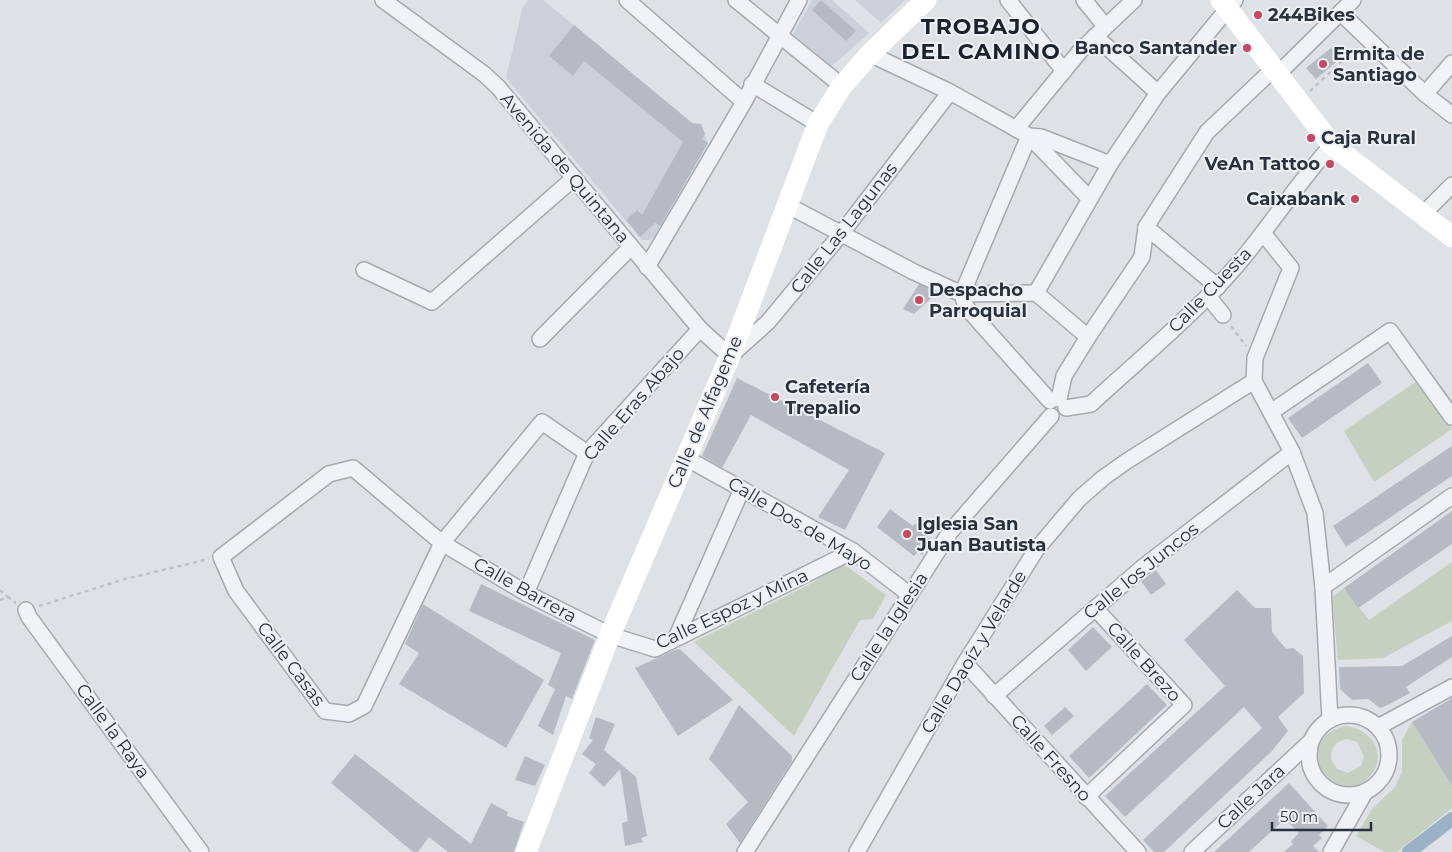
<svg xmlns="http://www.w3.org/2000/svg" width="1452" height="852" font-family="Montserrat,sans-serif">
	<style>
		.built { fill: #ccd1d9 }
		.green { fill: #c5d0c0; fill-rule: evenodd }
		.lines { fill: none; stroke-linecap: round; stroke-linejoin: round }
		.canal { stroke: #9bb1c5; stroke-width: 14 }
		.building { fill: #b6bbc3 }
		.street-casing { stroke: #a4a9b1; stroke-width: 18 }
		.path { stroke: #bdc0c5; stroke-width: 2.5; stroke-dasharray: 4 4; stroke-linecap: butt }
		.street { stroke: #f1f2f5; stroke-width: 15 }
		.secondary { stroke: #fff; stroke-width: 21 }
		.poi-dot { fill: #c64961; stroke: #edf1f5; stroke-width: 2 }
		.labels { text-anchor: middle; stroke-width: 4; stroke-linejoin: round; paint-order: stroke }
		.poi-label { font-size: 18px; font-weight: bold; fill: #28313d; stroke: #edf1f5; text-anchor: start }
		.street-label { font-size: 18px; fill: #28313d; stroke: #edf1f5 }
		.district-label { font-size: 22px; font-weight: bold; letter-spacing: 1px; fill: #1a222e; stroke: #edf1f5 }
	</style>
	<rect width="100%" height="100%" fill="#dee2e7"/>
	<g class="built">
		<path d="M528,0H543L695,125L701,124L708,143L656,235L650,240H642L506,78L522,9Z"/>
		<path d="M812,0H832L869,33L832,66L793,34Z"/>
		<path d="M855,0H905L881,23Z"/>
	</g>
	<g class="green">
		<path d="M1417,381L1452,429L1374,482L1344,431Z"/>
		<path d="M1452,562V621L1383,658L1338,660L1332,597L1344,588L1369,620Z"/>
		<path d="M842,563L886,595L873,619L860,620L794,736L694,642L810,584Z"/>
		<path d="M1412,722L1452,786V808L1397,852H1384L1356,836L1372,809L1395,787L1402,772V740Z"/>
		<path d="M1346,726C1368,728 1387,750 1373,772C1343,819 1280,741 1346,726ZM1347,739L1357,742L1364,756L1361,766L1348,773L1337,769L1331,759C1331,748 1335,741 1347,739Z"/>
	</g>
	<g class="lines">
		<path class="canal" d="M1409,852L1452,819"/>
	</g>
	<g class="building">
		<path d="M821,0L856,31L846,41L812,10Z"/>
		<path d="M574,25L692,123L701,124L705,134L702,139L708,143L660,226L655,223L640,237L626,220L637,210L642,215L683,142L584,61L573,76L549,56Z"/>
		<path d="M1331,48L1340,59L1316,79L1306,68Z"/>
		<path d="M919,284L937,293L914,314L903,309Z"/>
		<path d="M1368,363L1382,383L1302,438L1288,418Z"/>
		<path d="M737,378L885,453L845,530L818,517L849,470L751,415L722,468L702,456Z"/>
		<path d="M1452,446V476L1346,547L1333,526Z"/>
		<path d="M890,509L913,526L918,521L931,531L927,537L933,541L922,555L918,551L914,556L877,527Z"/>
		<path d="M1452,511V544L1358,608L1344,588Z"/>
		<path d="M1156,570L1166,584L1151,595L1141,581Z"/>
		<path d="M481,584L595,640L572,699L566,696L553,735L538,726L555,689L548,685L561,653L469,611Z"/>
		<path d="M1237,590L1255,608H1271L1272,632L1286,649L1293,648L1303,656L1304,693L1278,717L1288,731L1272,751L1164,852H1154L1143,840L1262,728L1244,707L1125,817L1105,796L1225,686L1184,640Z"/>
		<path d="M423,604L544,680L506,748L399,684L419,653L405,644Z"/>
		<path d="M1093,627L1112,647L1086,671L1068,650Z"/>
		<path d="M1452,636V657L1406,687L1410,693L1386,706L1380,708L1368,699L1352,700L1340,689L1339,667L1402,666Z"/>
		<path d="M677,649L681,650L733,700L678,736L635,668Z"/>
		<path d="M1147,684L1167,705L1089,778L1069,756Z"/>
		<path d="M1452,698V786L1412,722Z"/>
		<path d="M739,705L792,756V761L740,843L726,824L748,802L709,759Z"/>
		<path d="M1065,707L1074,716L1052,735L1044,726Z"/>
		<path d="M596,717L615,724L604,750L636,777L647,836L641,838L643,842L625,846L622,823L628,821L620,769L604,787L589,773L596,764L582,754L593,740L589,738Z"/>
		<path d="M355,754L471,844L491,803L508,812L507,816L524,822L514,852H448L429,837L418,852H413L331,783Z"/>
		<path d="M525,756L545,765L535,786L515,780Z"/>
		<path d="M1289,783L1328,826L1319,835L1322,838L1313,846L1319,852H1284L1293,844L1291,841L1299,833L1285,819L1249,852H1214Z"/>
	</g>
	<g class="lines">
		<g class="street-casing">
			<g id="street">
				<path d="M383,0L484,74L498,87L700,329L730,356L768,322L841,234L950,92"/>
				<path d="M627,0L744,102"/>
				<path d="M736,0L842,86"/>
				<path d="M1008,0L1064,71"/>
				<path d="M1084,0L1105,26"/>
				<path d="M1341,13L1425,94L1452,115"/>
				<path d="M1095,36L1158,93"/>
				<path d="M870,54L950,92L1029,136L1089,198"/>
				<path d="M752,84L818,124"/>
				<path d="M1425,94L1452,63"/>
				<path d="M1016,129L1081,50L1134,0"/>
				<path d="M1029,136L962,294L1036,293L1088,337"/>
				<path d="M1029,136L1041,137L1110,164"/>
				<path d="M787,205L914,272L962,294L966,307L1050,401"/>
				<path d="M1422,215L1452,185"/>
				<path d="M1146,227L1218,287"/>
				<path d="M647,267L744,102L799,0"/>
				<path d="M364,270L432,302L574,178"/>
				<path d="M1036,293L1110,164L1158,93L1235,0"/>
				<path d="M1208,296L1223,315"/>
				<path d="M540,339L631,247"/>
				<path d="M1254,381L1292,452L1315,513L1323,587L1330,720"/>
				<path d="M1059,399L1064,376L1088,337L1142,257L1146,227L1207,132L1266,76L1273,70L1285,67L1353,0"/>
				<path d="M1066,408L1091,404C1133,365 1178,328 1217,287C1260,243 1291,190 1332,145"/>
				<path d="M1271,412L1390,331L1452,417"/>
				<path d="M587,453L542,422L442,543L364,706L349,714L325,711L236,591L221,557L329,474L353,468L442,543L526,593L610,635L655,649L853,551"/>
				<path d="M686,458L853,551L910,595"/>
				<path d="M1323,587L1452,496"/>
				<path d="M526,593L587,453L700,329"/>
				<path d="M26,610L29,617L201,852"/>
				<path d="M676,638L742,489"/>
				<path d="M965,663L1138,852"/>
				<path d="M994,696L1143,567L1292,452"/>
				<circle cx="1349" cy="755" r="40"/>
				<path d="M1378,727L1452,687"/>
				<path d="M1086,797L1184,705L1095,608"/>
				<path d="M745,852L950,532L1051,416"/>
				<path d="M857,852L965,663L1036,550L1079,499L1103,478L1127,461L1254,381L1255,358L1291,268L1263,233"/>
				<path d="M1192,852L1310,742"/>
				<path d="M1331,852L1365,792"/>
			</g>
		</g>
		<g class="path">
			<path d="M1310,91L1357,47"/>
			<path d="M1231,326L1246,346"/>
			<path d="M0,590L8,597"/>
			<path d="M0,600L8,597L16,603"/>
			<path d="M39,606L125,579L209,559"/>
		</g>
		<use href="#street" class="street"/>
		<g class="secondary">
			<path d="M1221,0L1332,145L1452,237"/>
			<path d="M526,852L610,635L730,356L818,124L842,86L870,54L926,0"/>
		</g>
	</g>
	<g class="poi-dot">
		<circle cx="1258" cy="15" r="5"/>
		<circle cx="1247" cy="48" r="5"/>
		<circle cx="1323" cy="64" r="5"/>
		<circle cx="1311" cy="138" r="5"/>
		<circle cx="1330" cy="164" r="5"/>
		<circle cx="1355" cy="199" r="5"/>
		<circle cx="919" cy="300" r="5"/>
		<circle cx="775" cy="397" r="5"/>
		<circle cx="907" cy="534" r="5"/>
	</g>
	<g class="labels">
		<g class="poi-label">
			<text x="1268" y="21">244Bikes</text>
			<text x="1237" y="54" text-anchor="end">Banco Santander</text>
			<text x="1333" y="60">Ermita de<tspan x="1333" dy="21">Santiago</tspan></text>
			<text x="1321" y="144">Caja Rural</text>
			<text x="1320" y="170" text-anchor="end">VeAn Tattoo</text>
			<text x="1345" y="205" text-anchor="end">Caixabank</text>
			<text x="929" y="296">Despacho<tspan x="929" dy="21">Parroquial</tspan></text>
			<text x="785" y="393">Cafetería<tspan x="785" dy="21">Trepalio</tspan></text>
			<text x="917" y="530">Iglesia San<tspan x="917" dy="21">Juan Bautista</tspan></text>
		</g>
		<g class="street-label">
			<text transform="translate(565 168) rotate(50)" y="6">Avenida de Quintana</text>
			<text transform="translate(844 228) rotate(-52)" y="6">Calle Las Lagunas</text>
			<text transform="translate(1210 290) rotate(-46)" y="6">Calle Cuesta</text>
			<text transform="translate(634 404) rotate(-49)" y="6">Calle Eras Abajo</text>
			<text transform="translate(705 412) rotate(-67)" y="6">Calle de Alfageme</text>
			<text transform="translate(800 524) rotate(31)" y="6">Calle Dos de Mayo</text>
			<text transform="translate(1141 571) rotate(-39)" y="6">Calle los Juncos</text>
			<text transform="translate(525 590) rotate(29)" y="6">Calle Barrera</text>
			<text transform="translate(732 609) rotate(-25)" y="6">Calle Espoz y Mina</text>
			<text transform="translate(889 627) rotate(-57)" y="6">Calle la Iglesia</text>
			<text transform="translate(974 652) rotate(-59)" y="6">Calle Daoíz y Velarde</text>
			<text transform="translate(1144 662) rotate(48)" y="6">Calle Brezo</text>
			<text transform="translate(291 664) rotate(53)" y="6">Calle Casas</text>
			<text transform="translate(113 731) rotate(54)" y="6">Calle la Raya</text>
			<text transform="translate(1051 758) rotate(48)" y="6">Calle Fresno</text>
			<text transform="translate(1251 797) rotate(-43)" y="6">Calle Jara</text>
		</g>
		<g class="district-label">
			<text x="981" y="34">TROBAJO<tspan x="981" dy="25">DEL CAMINO</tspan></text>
		</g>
	</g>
	<path d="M1272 822v8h99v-8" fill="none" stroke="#28313d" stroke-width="2.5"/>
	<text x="1280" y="822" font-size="15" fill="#28313d" stroke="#edf1f5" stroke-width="4" paint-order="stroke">50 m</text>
</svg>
